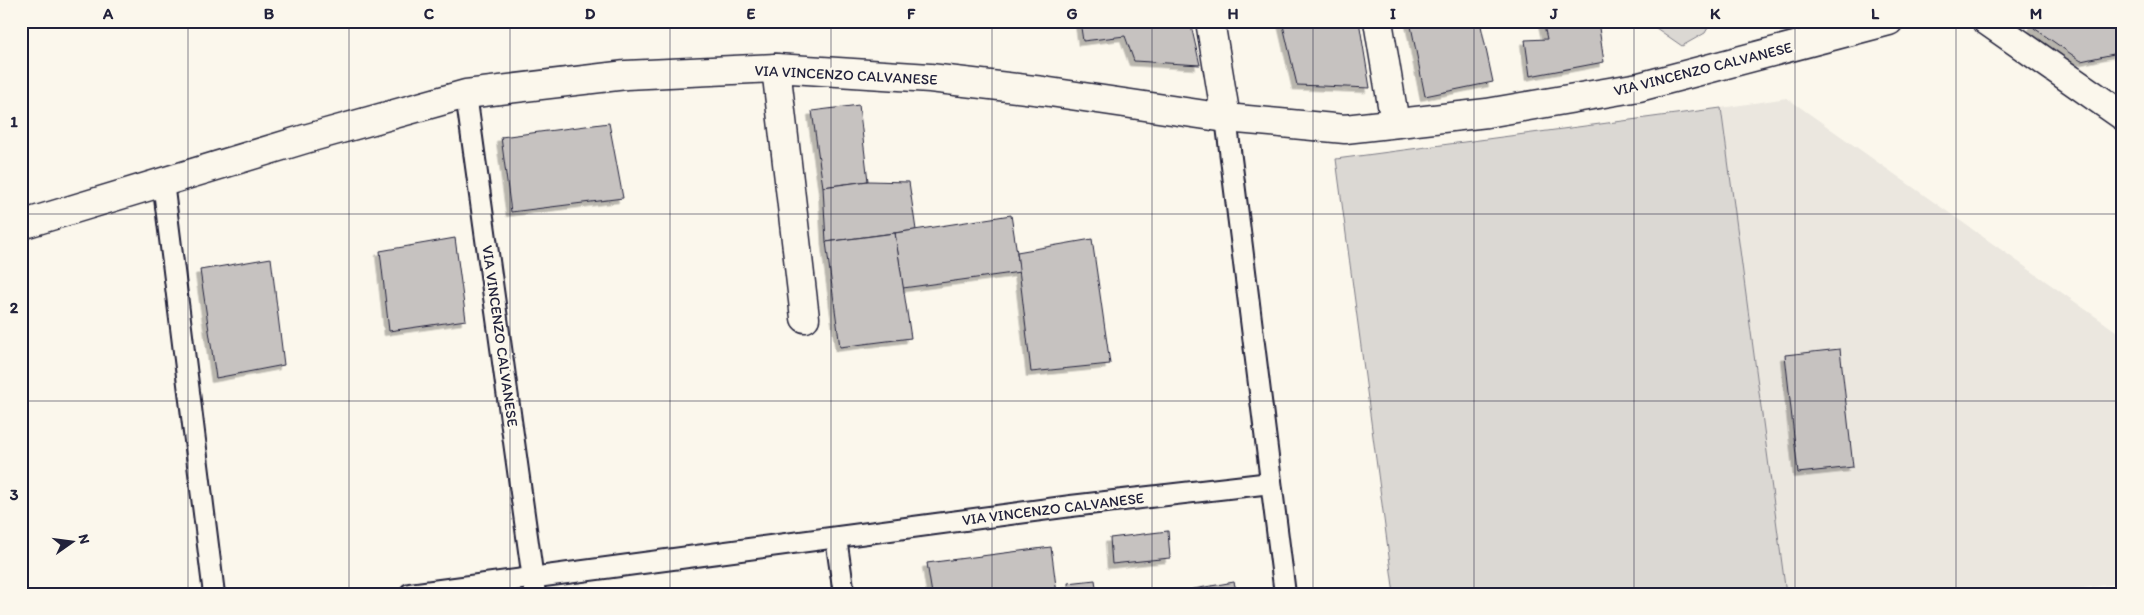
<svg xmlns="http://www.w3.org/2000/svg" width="2144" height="615" font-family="Itim,sans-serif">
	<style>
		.built { fill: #ebe7df }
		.green { fill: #dbd8d3; stroke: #7e7d87 }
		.building { fill: #c6c2c0; stroke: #22223b; filter: url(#shadow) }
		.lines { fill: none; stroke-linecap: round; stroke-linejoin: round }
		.lane-casing { stroke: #22223b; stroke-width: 24 }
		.street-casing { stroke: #22223b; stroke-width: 31 }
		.lane { stroke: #fbf7ec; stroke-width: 20 }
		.street { stroke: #fbf7ec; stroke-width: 28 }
		.grid { fill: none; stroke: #22223b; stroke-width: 1; stroke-opacity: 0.55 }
		.labels { text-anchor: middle; stroke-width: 5; stroke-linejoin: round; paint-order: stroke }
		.street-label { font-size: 15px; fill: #22223b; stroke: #fbf7ec }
		.neatline { fill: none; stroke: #22223b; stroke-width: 2 }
		.grid-label { font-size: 16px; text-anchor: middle; font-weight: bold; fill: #22223b }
	</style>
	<defs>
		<filter id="shadow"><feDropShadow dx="-4.5" dy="4.5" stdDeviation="0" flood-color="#0004"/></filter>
	</defs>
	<rect width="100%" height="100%" fill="#fbf7ec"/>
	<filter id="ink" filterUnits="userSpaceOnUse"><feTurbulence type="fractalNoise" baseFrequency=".02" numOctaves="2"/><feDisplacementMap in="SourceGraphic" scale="10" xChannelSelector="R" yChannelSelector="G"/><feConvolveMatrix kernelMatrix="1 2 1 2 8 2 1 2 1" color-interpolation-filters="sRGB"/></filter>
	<g filter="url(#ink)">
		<path class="built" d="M1787,98L2123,336V583L2035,594H1786L1721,108Z"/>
		<g class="green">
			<path d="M1646,21H1712L1705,33L1682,46Z"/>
			<path d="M1721,108L1786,594H1394L1336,159Z"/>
		</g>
		<g class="building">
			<path d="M1080,21H1190L1200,65L1134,61L1125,36L1083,41Z"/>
			<path d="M1282,21H1359L1370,88L1297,85Z"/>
			<path d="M1410,21H1480L1493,82L1425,96Z"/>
			<path d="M1543,21H1598L1604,62L1530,76L1525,40L1547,39Z"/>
			<path d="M2033,21H2123V52L2081,61L2034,28Z"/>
			<path d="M859,105L868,181L823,187L812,111Z"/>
			<path d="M609,123L623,198L511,212L501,137Z"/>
			<path d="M868,181L909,182L916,230L826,242L823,187Z"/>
			<path d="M1011,215L1020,272L903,288L895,233Z"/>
			<path d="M895,233L911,338L840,347L826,242Z"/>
			<path d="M455,238L466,320L389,331L380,251Z"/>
			<path d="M1092,239L1110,364L1031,372L1017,252Z"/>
			<path d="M271,258L284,365L216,378L200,270Z"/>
			<path d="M1840,349L1853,467L1798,473L1785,355Z"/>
			<path d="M1168,531L1170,558L1112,564L1110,538Z"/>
			<path d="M1051,547L1057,594H932L927,563Z"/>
			<path d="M1095,580L1097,594H1069L1068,583Z"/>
			<path d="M1234,582L1237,594H1188V590Z"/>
		</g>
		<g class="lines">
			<g class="lane-casing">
				<g id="lane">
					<path d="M466,94L535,594"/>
					<path d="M1226,118L1285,594"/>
					<path d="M163,182L214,594"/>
					<path d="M836,538L844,594"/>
					<path d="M410,594L1071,506L1271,483"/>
				</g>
			</g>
			<g class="street-casing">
				<g id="street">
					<path d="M1210,21L1226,118"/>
					<path d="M1378,21L1395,123"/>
					<path d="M1987,21L2123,116"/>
					<path d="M776,68L805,318"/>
					<path d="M21,225L305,139L466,94L626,75L776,68L930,78L1043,91L1226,118L1345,129L1487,113L1639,87L1889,21"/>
				</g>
			</g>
			<use href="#lane" class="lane"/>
			<use href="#street" class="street"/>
		</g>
	</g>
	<path class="grid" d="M188,21V594M349,21V594M510,21V594M670,21V594M831,21V594M992,21V594M1152,21V594M1313,21V594M1474,21V594M1634,21V594M1795,21V594M1956,21V594M21,214H2123M21,401H2123"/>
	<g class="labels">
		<g class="street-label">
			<text transform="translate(1703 69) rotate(-14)" y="5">VIA VINCENZO CALVANESE</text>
			<text transform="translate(846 75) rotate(3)" y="5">VIA VINCENZO CALVANESE</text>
			<text transform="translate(500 336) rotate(82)" y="5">VIA VINCENZO CALVANESE</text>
			<text transform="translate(1053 509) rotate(-7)" y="5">VIA VINCENZO CALVANESE</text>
		</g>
	</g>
	<rect width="2144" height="615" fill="none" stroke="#fbf7ec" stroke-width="55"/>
	<g transform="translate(72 542) rotate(76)" stroke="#fbf7ec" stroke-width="4" paint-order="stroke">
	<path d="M0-4L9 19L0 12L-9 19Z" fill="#22223b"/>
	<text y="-8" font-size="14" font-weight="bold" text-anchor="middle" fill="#22223b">N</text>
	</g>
	<rect x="28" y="28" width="2088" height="560" class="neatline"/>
	<g class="grid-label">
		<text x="108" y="19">A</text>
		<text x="269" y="19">B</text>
		<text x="429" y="19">C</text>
		<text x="590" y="19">D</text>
		<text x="751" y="19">E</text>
		<text x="911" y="19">F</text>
		<text x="1072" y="19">G</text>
		<text x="1233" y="19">H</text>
		<text x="1393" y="19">I</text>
		<text x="1554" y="19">J</text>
		<text x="1715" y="19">K</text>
		<text x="1875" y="19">L</text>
		<text x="2036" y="19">M</text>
		<text x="14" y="127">1</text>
		<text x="14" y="313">2</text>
		<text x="14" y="500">3</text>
	</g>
</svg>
